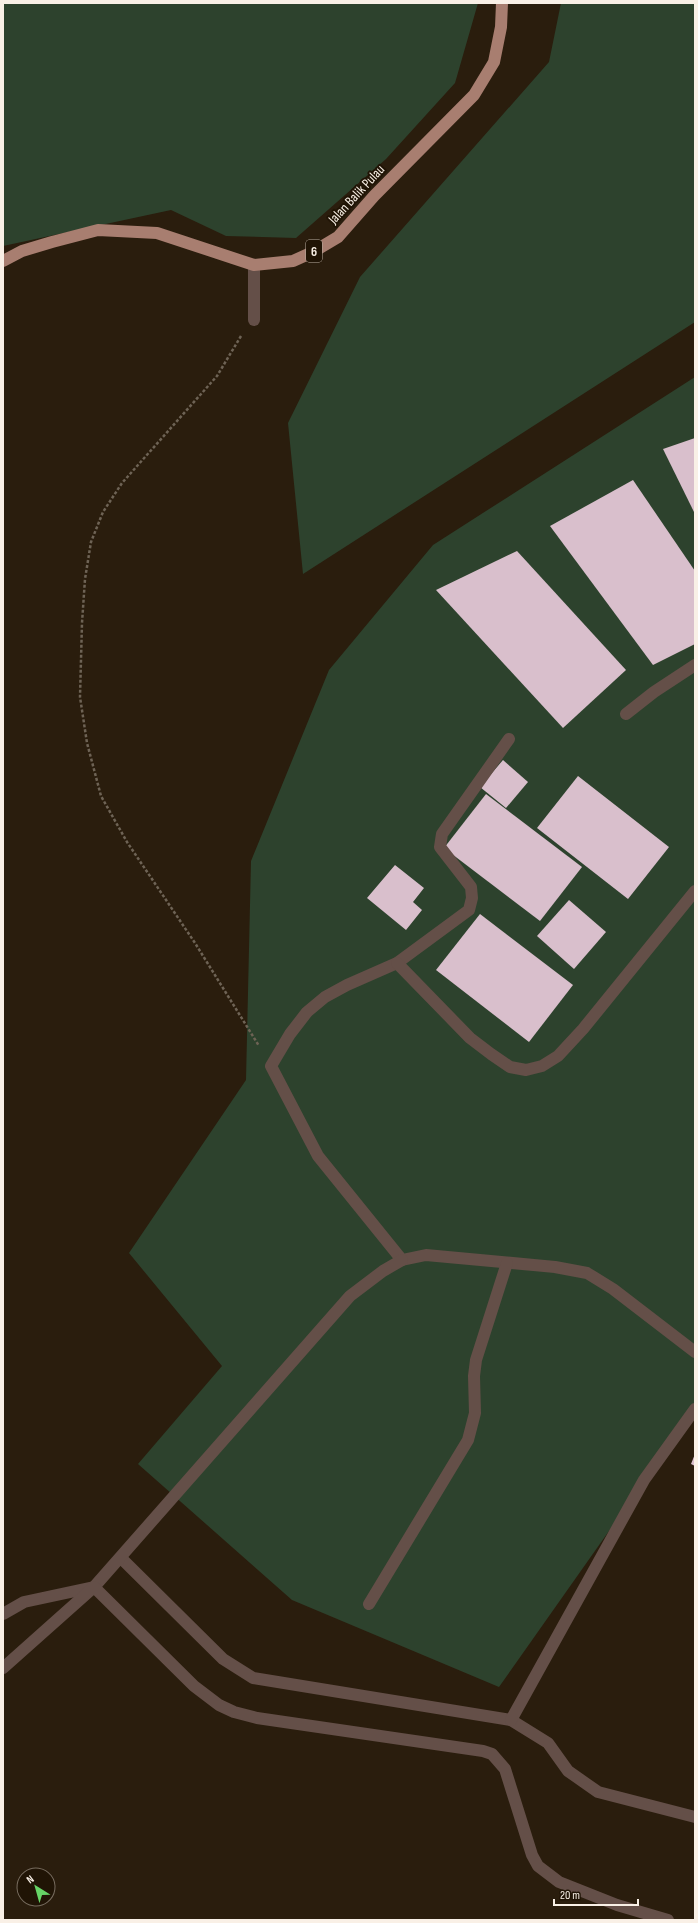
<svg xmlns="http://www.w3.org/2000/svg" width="698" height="1923" font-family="'Sofia Sans Condensed',sans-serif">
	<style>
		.green { fill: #2d422d }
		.building { fill: #d9bfcc }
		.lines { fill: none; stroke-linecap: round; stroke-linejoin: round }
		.path { stroke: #6e6355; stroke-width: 2.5; stroke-dasharray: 3 2; stroke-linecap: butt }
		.lane { stroke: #644f48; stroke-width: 12 }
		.street { stroke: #644f48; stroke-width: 12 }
		.primary { stroke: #a87e70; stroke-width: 12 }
		.labels { text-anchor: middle; stroke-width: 4; stroke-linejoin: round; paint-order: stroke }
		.shield { fill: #201405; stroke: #b8aea2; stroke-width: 1 }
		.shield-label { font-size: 13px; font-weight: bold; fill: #f9f0e6 }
		.street-label { font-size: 14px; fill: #f9f0e6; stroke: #201405 }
	</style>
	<rect width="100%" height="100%" fill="#2a1d0d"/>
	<g class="green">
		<path d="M3,3H478L455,83L386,159L296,238L226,236L171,210L3,246Z"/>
		<path d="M561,3H695V322L303,574L288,423L360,277L549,62Z"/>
		<path d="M695,377V1409L499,1687L292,1600L138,1464L222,1366L129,1253L246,1080L251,861L329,670L433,545Z"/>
	</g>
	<g class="building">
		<path d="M695,438V514L663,449Z"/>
		<path d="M633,480L695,571V644L653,665L550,526Z"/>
		<path d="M517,551L626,670L563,728L436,590Z"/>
		<path d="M503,760L528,782L506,808L480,787Z"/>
		<path d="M578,776L669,847L628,899L537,828Z"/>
		<path d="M486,794L582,867L540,921L444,848Z"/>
		<path d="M395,865L424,888L413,902L422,910L406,930L367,898Z"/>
		<path d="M569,900L606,932L574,969L537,936Z"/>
		<path d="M480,914L573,985L529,1042L436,970Z"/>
		<path d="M695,1454V1466L691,1464Z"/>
	</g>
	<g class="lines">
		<path class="path" d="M241,336L217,376L122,483L103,512L91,542L85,579L82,623L80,697L87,743L101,796L127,842L195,943L259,1046"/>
		<g class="lane">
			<path d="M254,320V265"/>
			<path d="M626,714L654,692L695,665"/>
			<path d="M509,739L442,834L440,847L471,887L472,898L469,910L397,963L347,985L325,997L307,1012L290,1034L271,1066L318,1156L402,1260L426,1255L555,1267L587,1273L613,1289L695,1352"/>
			<path d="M397,963L470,1038L491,1054L510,1067L526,1070L542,1066L558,1056L583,1029L695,891"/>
			<path d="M121,1558L223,1659L253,1678L511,1720L548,1743L568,1771L598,1792L695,1817"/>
			<path d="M369,1604L468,1440L475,1413L474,1376L476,1360L507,1263"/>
			<path d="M3,1614L24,1602L94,1587"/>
			<path d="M511,1720L644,1480L695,1409"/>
		</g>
		<g class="street">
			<path d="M94,1587L350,1296L383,1271L402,1260"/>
			<path d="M3,1668L94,1587L194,1686L219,1705L234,1712L257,1718L483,1751L492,1754L505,1769L532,1855L538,1866L559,1882L617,1905L668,1920"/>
		</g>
		<path class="primary" d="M3,261L22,251L52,242L98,230L157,233L254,265L293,261L313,252L338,237L374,196L474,95L494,62L501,27L502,3"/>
	</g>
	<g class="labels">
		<rect class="shield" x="306" y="240" width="16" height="22" rx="3"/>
		<g class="shield-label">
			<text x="314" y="256">6</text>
		</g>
		<g class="street-label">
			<text transform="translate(356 194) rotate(-47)" y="5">Jalan Balik Pulau</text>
		</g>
	</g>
	<rect width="698" height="1923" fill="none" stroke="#f9f0e6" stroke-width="8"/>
	<g transform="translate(36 1887) rotate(323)"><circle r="19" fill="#201405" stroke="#776c5f"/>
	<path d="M0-3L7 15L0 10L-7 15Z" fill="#66d466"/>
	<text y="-6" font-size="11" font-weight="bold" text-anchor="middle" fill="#f9f0e6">N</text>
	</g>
	<path d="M554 1899v6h84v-6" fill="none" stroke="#f9f0e6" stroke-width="2"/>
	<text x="560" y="1899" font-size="12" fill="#f9f0e6" stroke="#201405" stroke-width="3" paint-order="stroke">20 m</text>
</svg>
